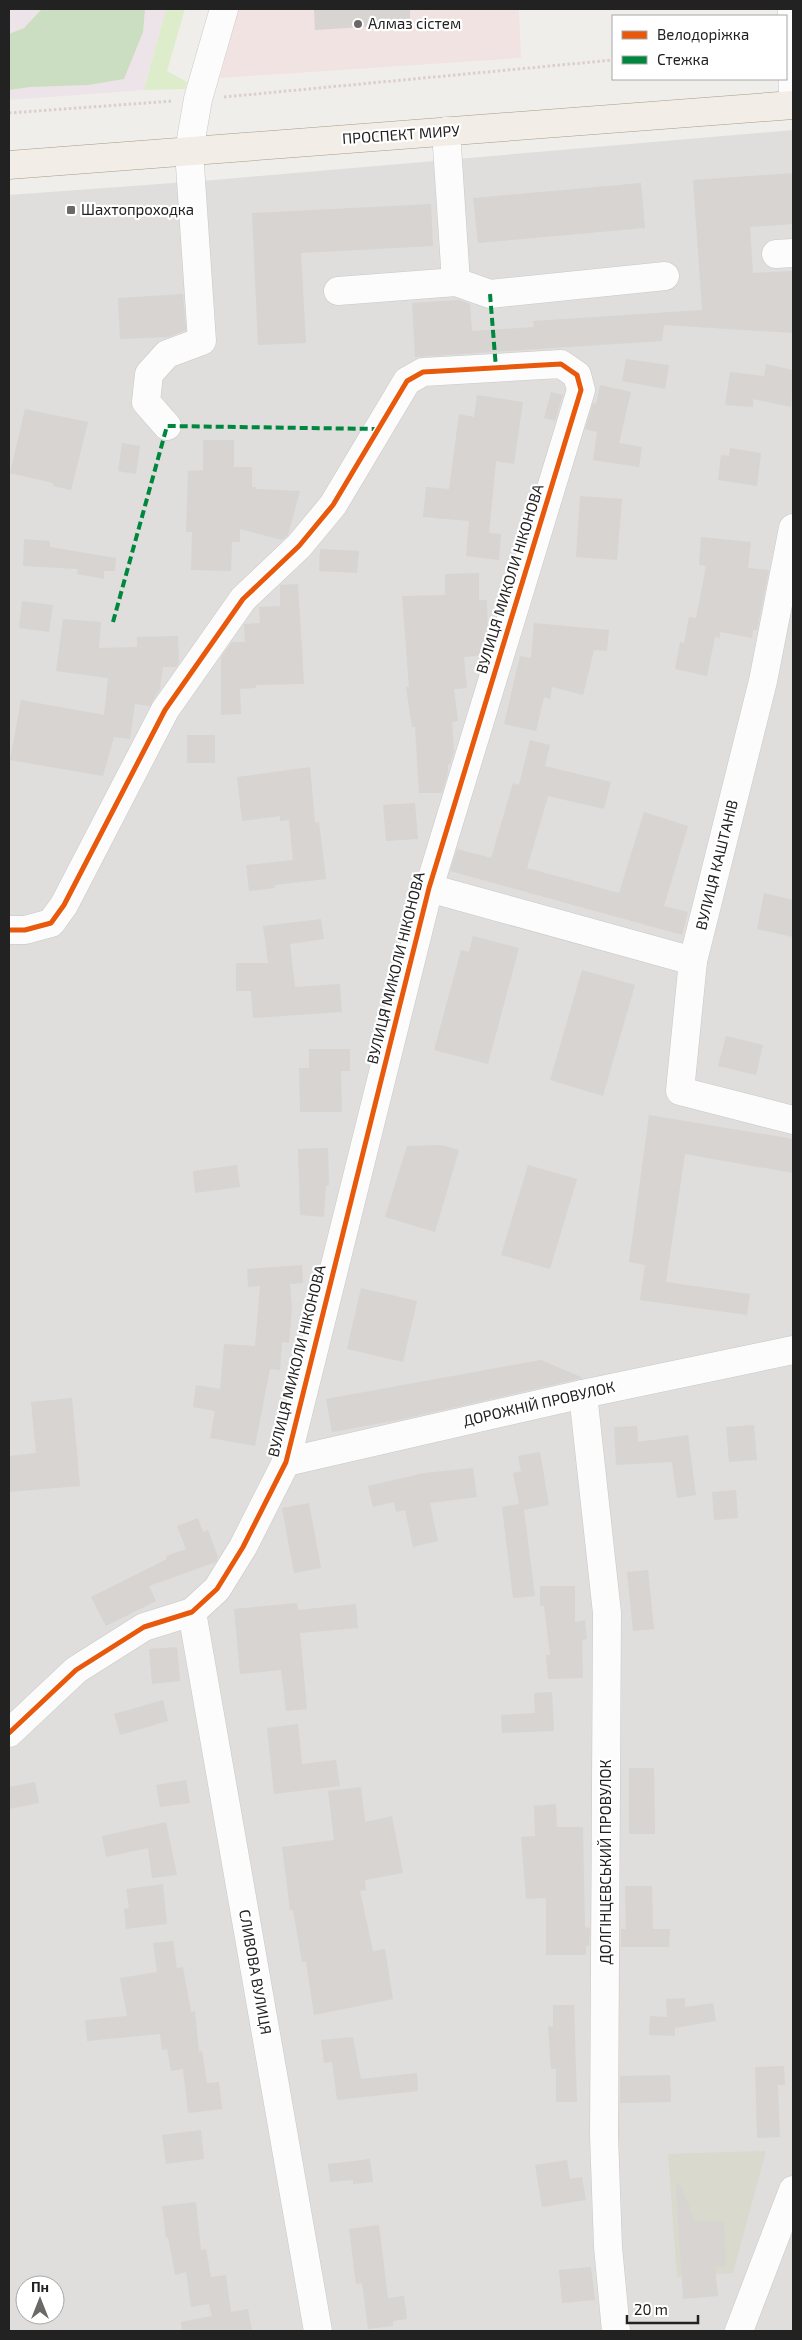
<svg xmlns="http://www.w3.org/2000/svg" width="802" height="2340" font-family="'Exo 2',sans-serif">
	<style>
		.residential { fill: #dfdedc; fill-rule: evenodd }
		.commercial { fill: #f1e3e1 }
		.industrial { fill: #ede4e9 }
		.construction { fill: #d9d9cd }
		.grass { fill: #ddeccb }
		.forest { fill: #cbdec1 }
		.building { fill: #d7d4d2 }
		.lines { fill: none; stroke-linecap: round; stroke-linejoin: round }
		.minor-casing { stroke: #c9c8c7; stroke-width: 29 }
		.major-casing { stroke: #a79c86; stroke-width: 29 }
		.path { stroke: #dccecd; stroke-width: 3; stroke-dasharray: 2.5 2.5; stroke-linecap: butt }
		.minor { stroke: #fdfcfc; stroke-width: 28 }
		.major { stroke: #f3ede7; stroke-width: 28 }
		.quiet { stroke: #00873e; stroke-width: 4; stroke-dasharray: 8 4; stroke-linecap: butt }
		.cycleway-casing { stroke: #fff; stroke-width: 8 }
		.cycleway { stroke: #e8590c; stroke-width: 5 }
		.poi-dot { fill: #6a6968; stroke: #fff; stroke-width: 2 }
		.labels { text-anchor: middle; stroke-width: 4.5; stroke-linejoin: round; paint-order: stroke }
		.poi-label { font-size: 15px; fill: #222; stroke: #fff; text-anchor: start }
		.street-label { font-size: 15px; fill: #222; stroke: #fff }
	</style>
	<rect width="100%" height="100%" fill="#f0eeeb"/>
	<path class="residential" d="M793,130V2331H9V195L214,180ZM25,2285H55V2315H25Z"/>
	<path class="commercial" d="M238,9H519L521,58L220,78Z"/>
	<path class="industrial" d="M9,9H166L144,90L9,100Z"/>
	<path class="construction" d="M766,2151L733,2273L677,2277L668,2154Z"/>
	<path class="grass" d="M166,9H185L167,71L187,82L185,89L144,90Z"/>
	<path class="forest" d="M42,9H145L143,32L124,79L88,85L30,87L9,90V34L24,28Z"/>
	<g class="building">
		<path d="M314,9H410V24L315,30Z"/>
		<path d="M793,173V224L750,227L753,273L793,271V333L664,325L662,341L415,357L412,303L459,300L470,304L472,331L534,327L533,321L702,310L693,180Z"/>
		<path d="M641,183L645,228L478,243L473,198Z"/>
		<path d="M431,204L433,246L301,253L306,343L258,345L252,213Z"/>
		<path d="M183,294L186,330L168,337L120,339L118,298Z"/>
		<path d="M626,359L669,365L665,389L622,381Z"/>
		<path d="M766,364L793,370L791,407L753,399V407L725,405L730,372L764,376Z"/>
		<path d="M600,385L631,392L619,443L642,447L639,467L593,460L597,432L585,429L593,403L596,404Z"/>
		<path d="M551,392L563,395L555,421L544,418Z"/>
		<path d="M477,395L523,402L514,464L496,461L489,533L501,534L499,560L466,556L469,521L423,517L426,487L449,489L459,414L474,417Z"/>
		<path d="M25,409L88,422L71,490L53,486V483L10,473Z"/>
		<path d="M203,440H234V467H252V487H256V489L300,491L288,535L282,540L240,529V542H232L231,571L191,570L192,532H186L188,471L203,470Z"/>
		<path d="M122,443L140,446L136,474L118,471Z"/>
		<path d="M730,448L761,453L757,486L718,480L721,455L729,456Z"/>
		<path d="M580,496L622,499L617,560L576,557Z"/>
		<path d="M701,537L751,542L748,568L769,570L757,630H753L752,638L720,632V638L715,637L707,676L675,669L680,642L684,643L689,617L696,618L706,566L699,565Z"/>
		<path d="M24,539L50,541V547L116,558L115,571H104V579L77,574L78,569L23,566Z"/>
		<path d="M320,549L359,551L357,573L319,571Z"/>
		<path d="M479,573V600H487L488,642L484,655L464,657L467,688L454,689L458,721L452,722L454,752L450,764L448,765V772L442,793H419L415,727H412L406,687H409L402,596L445,595V574Z"/>
		<path d="M298,584L304,684L256,685V688L240,689L241,714L221,715V657L232,642H245L244,624L260,623L259,607L280,606V585Z"/>
		<path d="M22,601L53,605L49,632L19,628Z"/>
		<path d="M63,619L101,622L99,648L137,647V637L178,636L179,662L176,667H163L160,689L150,706L135,704L130,739L114,737L103,776L10,760L21,700L104,715L108,678L56,671Z"/>
		<path d="M534,623L609,630L607,651L594,650L583,695L552,687L550,699L544,697L536,731L504,724L520,656L531,658Z"/>
		<rect x="187" y="735" width="28" height="28"/>
		<path d="M530,740L550,745L545,766L611,782L604,809L548,796L527,868L619,893L644,812L688,826L664,906L688,912L682,935L450,871L457,849L491,858L513,783L519,785Z"/>
		<path d="M310,767L315,823L319,822L326,879L275,885V888L249,891L246,865L293,860L289,820L280,821V816L242,821L237,777Z"/>
		<path d="M415,803L418,839L386,841L383,805Z"/>
		<path d="M764,893L793,900V937L757,929Z"/>
		<path d="M321,919L324,939L290,944L295,987L340,984L342,1012L253,1018L251,991H236V963H268L263,926Z"/>
		<path d="M473,936L519,948L488,1064L434,1050L461,950L469,952Z"/>
		<path d="M582,970L635,985L603,1096L550,1080Z"/>
		<path d="M726,1036L763,1045L756,1075L718,1066Z"/>
		<path d="M309,1049H350V1071H341L342,1112H300L299,1068H309Z"/>
		<path d="M649,1115L793,1139V1173L685,1154L666,1282L750,1294L747,1315L640,1300L645,1265L629,1262Z"/>
		<path d="M441,1145L459,1150L435,1232L385,1217L407,1146Z"/>
		<path d="M328,1148L329,1185L326,1186L324,1217L300,1215L298,1149Z"/>
		<path d="M237,1165L240,1187L195,1193L193,1171Z"/>
		<path d="M528,1165L577,1179L550,1269L501,1255Z"/>
		<path d="M302,1265L303,1283L290,1284L292,1308L289,1343L282,1342L280,1370L270,1369L255,1446L210,1438L215,1411L193,1407L196,1385L220,1389L224,1344L255,1346L260,1286L248,1287L247,1269Z"/>
		<path d="M361,1288L417,1301L403,1362L347,1349Z"/>
		<path d="M541,1360L583,1378L399,1420L332,1432L326,1399Z"/>
		<path d="M72,1398L80,1486L9,1492V1456L36,1453L31,1402Z"/>
		<path d="M754,1425L757,1460L729,1462L726,1427Z"/>
		<path d="M637,1426L638,1442L688,1435L696,1495L677,1498L672,1462L616,1465L614,1427Z"/>
		<path d="M540,1452L549,1505L524,1510L535,1596L513,1598L502,1507L519,1504L513,1473L521,1471L518,1456Z"/>
		<path d="M473,1468L477,1497L430,1503L438,1541L413,1547L405,1510L396,1512L394,1502L373,1507L368,1486L424,1473Z"/>
		<path d="M736,1490L738,1518L714,1520L712,1492Z"/>
		<path d="M309,1503L321,1568L294,1573L282,1508Z"/>
		<path d="M198,1518L203,1532L208,1530L218,1557L216,1562L149,1586L156,1601L106,1626L91,1597L167,1559L166,1556L186,1549L177,1526Z"/>
		<path d="M648,1570L654,1629L633,1631L627,1572Z"/>
		<path d="M540,1586H575V1622L585,1620L587,1639L582,1640L583,1678L548,1679L546,1655H550L544,1606H540Z"/>
		<path d="M297,1603L298,1610L356,1604L358,1628L300,1633L307,1709L286,1711L281,1670L240,1674L234,1609Z"/>
		<path d="M177,1647L180,1681L152,1684L149,1649Z"/>
		<path d="M552,1692L554,1731L502,1733L501,1715L535,1713L534,1693Z"/>
		<path d="M163,1700L168,1721L120,1735L114,1714Z"/>
		<path d="M298,1724L302,1764L336,1760L340,1786L274,1794L267,1728Z"/>
		<path d="M629,1768H654L655,1834H629Z"/>
		<path d="M186,1780L190,1803L160,1807L156,1785Z"/>
		<path d="M35,1782L39,1803L9,1809V1787Z"/>
		<path d="M361,1787L365,1822L392,1816L403,1873L365,1880L366,1890L360,1891L373,1951L385,1949L393,1999L314,2015L306,1962H302L293,1910H290L282,1847L334,1840L328,1791Z"/>
		<path d="M556,1804L557,1827H583L585,1927L590,1928L589,1946H586V1955H546V1898L526,1899L521,1837L535,1836L534,1806Z"/>
		<path d="M166,1822L177,1875L152,1878L148,1848L106,1857L102,1836Z"/>
		<path d="M163,1884L167,1924L126,1929L124,1909L129,1908L126,1889Z"/>
		<path d="M625,1886H652L653,1929H670L669,1947H621V1929H626Z"/>
		<path d="M173,1941L177,1968L183,1967L191,2012L195,2011L199,2052L202,2051L207,2083L219,2082L222,2109L188,2113L183,2069L171,2071L167,2049L162,2050L160,2034L87,2041L85,2020L127,2016L120,1978L157,1972L153,1943Z"/>
		<path d="M685,1998V2007L713,2003L716,2021L675,2028V2036L649,2035L650,2016L667,2017L666,1999Z"/>
		<path d="M553,2005H574L577,2102H556V2069H551L548,2026L553,2027Z"/>
		<path d="M353,2037L361,2079L417,2073L418,2091L337,2100L332,2062L324,2063L321,2040Z"/>
		<path d="M784,2066L785,2085H778L780,2137L757,2138L755,2067Z"/>
		<path d="M670,2075L671,2102L620,2103V2076Z"/>
		<path d="M201,2130L204,2159L166,2164L162,2135Z"/>
		<path d="M370,2159L373,2182L353,2184V2180L330,2182L328,2164Z"/>
		<path d="M567,2160L570,2179L582,2177L586,2200L542,2207L535,2165Z"/>
		<path d="M680,2184L695,2222L724,2221L726,2266L715,2267L718,2296L683,2299L676,2185Z"/>
		<path d="M196,2202L201,2250L206,2249L211,2277L226,2275L231,2312L248,2309L252,2331H182L181,2322L212,2316L209,2304L191,2307L186,2272L175,2275L168,2237L166,2238L162,2206Z"/>
		<path d="M379,2225L388,2298L404,2296L407,2319L393,2321V2326L368,2329L362,2283L356,2284L349,2229Z"/>
		<path d="M591,2267L595,2300L562,2303L559,2270Z"/>
	</g>
	<g class="lines">
		<g class="minor-casing">
			<g id="minor">
				<path d="M792,9L793,105"/>
				<path d="M446,131L456,282"/>
				<path d="M776,254L793,253"/>
				<path d="M338,291L456,282L490,294L665,276"/>
				<path d="M167,426L146,402L149,374L167,354L202,341L189,151L198,99L224,9"/>
				<path d="M793,528L763,681L693,961L680,1091L793,1120"/>
				<path d="M429,888L693,961"/>
				<path d="M9,930H25L51,923L64,905L165,710L243,599L299,546L333,505L407,381L423,372L561,364L577,375L581,390L429,888L286,1462L243,1547L217,1589L192,1612L144,1627L76,1670L9,1733"/>
				<path d="M583,1394L607,1613L604,2135L608,2247L616,2331"/>
				<path d="M286,1462L583,1394L793,1350"/>
				<path d="M192,1612L318,2331"/>
				<path d="M739,2331L793,2190"/>
			</g>
		</g>
		<g class="major-casing">
			<path id="major" d="M9,165L793,105"/>
		</g>
		<g class="path">
			<path d="M224,97L613,60"/>
			<path d="M9,113L173,101"/>
		</g>
		<use href="#minor" class="minor"/>
		<use href="#major" class="major"/>
		<g class="quiet">
			<path d="M490,294L496,368"/>
			<path d="M113,622L167,426L379,429"/>
		</g>
		<g class="cycleway-casing">
			<path id="cycleway" d="M9,930H25L51,923L64,905L165,710L243,599L299,546L333,505L407,381L423,372L561,364L577,375L581,390L429,888L286,1462L243,1547L217,1589L192,1612L144,1627L76,1670L9,1733"/>
		</g>
		<use href="#cycleway" class="cycleway"/>
	</g>
	<g class="poi-dot">
		<circle cx="358" cy="24" r="5"/>
		<rect x="66" y="205" width="10" height="10" rx="2.5"/>
	</g>
	<g class="labels">
		<g class="poi-label">
			<text x="368" y="29">Алмаз сістем</text>
			<text x="81" y="215">Шахтопроходка</text>
		</g>
		<g class="street-label">
			<text transform="translate(401 135) rotate(-4)" y="5">ПРОСПЕКТ МИРУ</text>
			<text transform="translate(510 579) rotate(-73)" y="5">ВУЛИЦЯ МИКОЛИ НІКОНОВА</text>
			<text transform="translate(717 865) rotate(-76)" y="5">ВУЛИЦЯ КАШТАНІВ</text>
			<text transform="translate(396 968) rotate(-76)" y="5">ВУЛИЦЯ МИКОЛИ НІКОНОВА</text>
			<text transform="translate(297 1361) rotate(-76)" y="5">ВУЛИЦЯ МИКОЛИ НІКОНОВА</text>
			<text transform="translate(539 1404) rotate(-13)" y="5">ДОРОЖНІЙ ПРОВУЛОК</text>
			<text transform="translate(606 1862) rotate(-90)" y="5">ДОЛГІНЦЕВСЬКИЙ ПРОВУЛОК</text>
			<text transform="translate(255 1972) rotate(80)" y="5">СЛИВОВА ВУЛИЦЯ</text>
		</g>
	</g>
	<rect width="802" height="2340" fill="none" stroke="#222222" stroke-width="20"/>
	<rect x="612" y="15" width="175" height="65" fill="#ffffff" stroke="#a7a7a7"/>
	<rect x="622" y="31" width="25" height="8" fill="#e8590c" stroke="#a7a7a7"/>
	<text x="657" y="40" font-size="15" fill="#222222">Велодоріжка</text>
	<rect x="622" y="56" width="25" height="8" fill="#00873e" stroke="#a7a7a7"/>
	<text x="657" y="65" font-size="15" fill="#222222">Стежка</text>
	<g transform="translate(40 2300)"><circle r="24" fill="#ffffff" stroke="#a7a7a7"/>
	<path d="M0-4L9 19L0 12L-9 19Z" fill="#6a6968"/>
	<text y="-8" font-size="14" font-weight="bold" text-anchor="middle" fill="#222222">Пн</text>
	</g>
	<path d="M627 2315v8h71v-8" fill="none" stroke="#222222" stroke-width="2.5"/>
	<text x="634" y="2315" font-size="15" fill="#222222" stroke="#ffffff" stroke-width="4" paint-order="stroke">20 m</text>
</svg>
